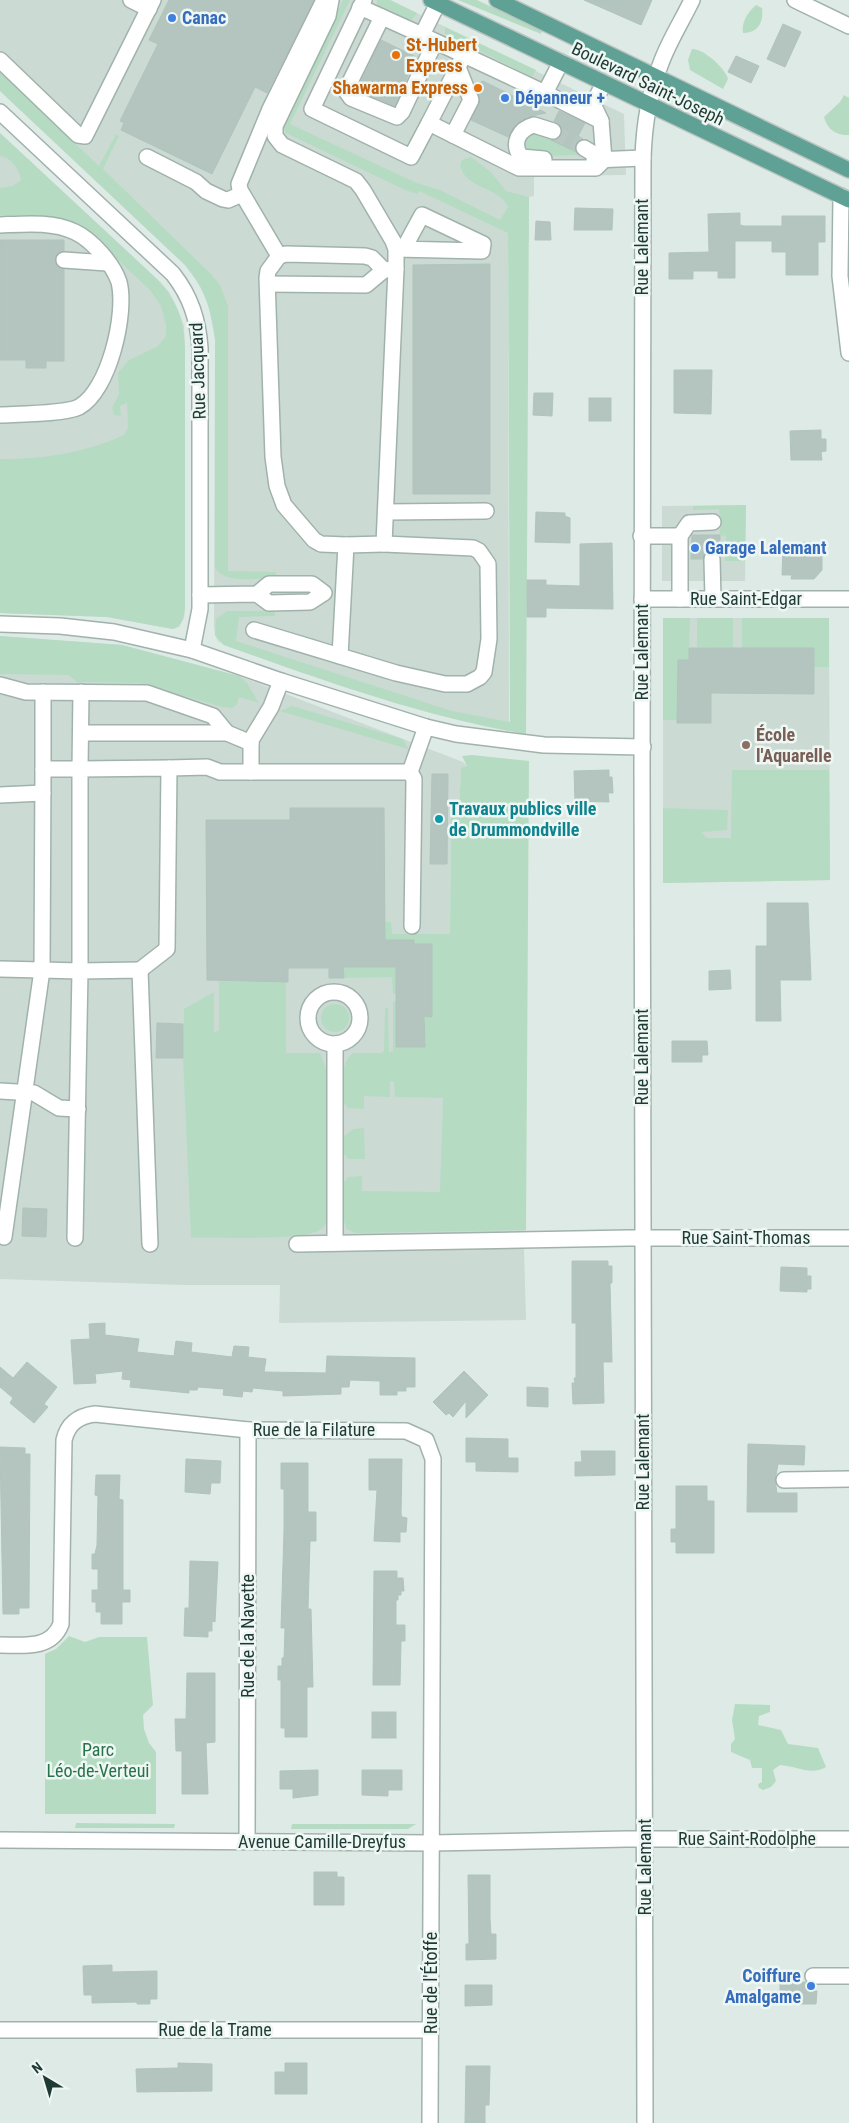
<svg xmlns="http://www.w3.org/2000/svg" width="849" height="2123" font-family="'Roboto Condensed',sans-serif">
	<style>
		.built { fill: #ccdad4 }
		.green { fill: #b5dcc2 }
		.building { fill: #b3c5be; stroke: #b0c4bd }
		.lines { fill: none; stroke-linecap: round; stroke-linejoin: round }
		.minor-tunnel { stroke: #b8c7c2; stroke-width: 15; stroke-dasharray: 15 8; stroke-linecap: butt }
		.minor-casing { stroke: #a1b2ac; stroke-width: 18 }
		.major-casing { stroke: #bcc4c2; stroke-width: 18 }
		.minor { stroke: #fff; stroke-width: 15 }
		.major { stroke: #60a195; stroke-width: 15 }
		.shop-dot { fill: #3f7fe0; stroke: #eef7f3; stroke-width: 2 }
		.food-dot { fill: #e8710a; stroke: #eef7f3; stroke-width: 2 }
		.education-dot { fill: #8d6e63; stroke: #eef7f3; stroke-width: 2 }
		.culture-dot { fill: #0f9aa8; stroke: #eef7f3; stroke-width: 2 }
		.labels { text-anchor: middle; stroke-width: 5; stroke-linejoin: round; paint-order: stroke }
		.shop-label { font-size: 18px; font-weight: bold; fill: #366cbe; stroke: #eef7f3; text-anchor: start }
		.food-label { font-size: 18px; font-weight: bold; fill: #c56008; stroke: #eef7f3; text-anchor: start }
		.street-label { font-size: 18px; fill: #1f3a34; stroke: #eef7f3 }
		.education-label { font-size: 18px; font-weight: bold; fill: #785e54; stroke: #eef7f3; text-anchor: start }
		.culture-label { font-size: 18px; font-weight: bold; fill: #0d838f; stroke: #eef7f3; text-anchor: start }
		.park-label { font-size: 18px; fill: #28724a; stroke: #eef7f3 }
	</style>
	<rect width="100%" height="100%" fill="#deeae5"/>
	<g class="built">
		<path d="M0,0H390L624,114L626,175L534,176V196L529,197V243L508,233L509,731L386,699L278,664L224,645L218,641L215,635L214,625L215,339L208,303L201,287L185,265L0,91Z"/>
		<path d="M0,133L158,280L169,292L180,315L184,326L185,349V607L184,618L179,627L173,629L107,617L0,613Z"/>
		<path d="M746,505L745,581H662V506Z"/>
		<path d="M663,618H829L830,880L663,883Z"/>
		<path d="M0,636L122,645L239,676L463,762L467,766L461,769L459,812L451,811L450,960L526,1222L524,1249L526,1320L279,1323L280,1285H184L0,1279Z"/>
	</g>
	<g class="green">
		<path d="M343,0H350L290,124L417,183L440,190L500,220L508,207C499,186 465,190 460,165L462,160L471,157L491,172L506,191L529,197L526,734C423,717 322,680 224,645L215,635L216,619L227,611H275V616L239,617L236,641L452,711L510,722L508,233L419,191L417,194L405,190L286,133L283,125Z"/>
		<path d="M377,0H390L417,13L410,22L377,7Z"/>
		<path d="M458,0H477L542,31L541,34Z"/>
		<path d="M756,5L762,8C764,22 758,33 743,33C741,22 748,12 756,5Z"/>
		<path d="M445,27L536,70L532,77L445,34Z"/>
		<path d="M692,49C703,48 726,69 728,79L723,89L690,70L688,60Z"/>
		<path d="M0,72L99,166L116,134L119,136L103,169L212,275L220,285L228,306V571L276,572V578C258,578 226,585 215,568V339C212,311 204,287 185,265L0,91Z"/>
		<path d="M844,95L849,98V135C836,136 827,129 824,117L840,102Z"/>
		<path d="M534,132L550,136L549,139L581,155L533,156C526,150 522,145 527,137Z"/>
		<path d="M0,133L158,280C178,301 184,321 185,349V607C184,617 183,625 173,629L107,617L0,613V459C44,459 84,453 124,435L128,428L127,403L120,406L121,416L114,415L112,408L119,394L118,373L129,360L158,346L166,336V325L161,306L150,290L78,223L40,215H0V188L13,186L21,180C20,170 11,157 0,156Z"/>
		<path d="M746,505L745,561H725L726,536L720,535L719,509L693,510V506Z"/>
		<path d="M663,618H690L689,660H678L677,720H663Z"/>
		<path d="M697,618H733V648L697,647Z"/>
		<path d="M742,618H829V667H814V648H742Z"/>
		<path d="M0,636L122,645L239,676L247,683L259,703L239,697L237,704L233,708L222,707L140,683L77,682L69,675L0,674Z"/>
		<path d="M292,706L403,739L408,749L280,711Z"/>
		<path d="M472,755L529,761L526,1230L355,1233L347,1229C341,1217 336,1185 349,1177L362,1176V1191L440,1192L443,1098L395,1097L394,1082L390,1081V1097L364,1096V1109L348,1108C337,1098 340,1062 353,1053H381L384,1051L385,1008H388L389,1052L393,1051V1002L396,1001V1047H424V1016H432V944H414L413,940H385V922H391L392,934H450L451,811H459L461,768L467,766L462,756Z"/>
		<path d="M732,770H829L830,880L663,883V808L728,810L727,830L701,832L707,838H731Z"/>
		<path d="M343,967H396L397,994H393L392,977L344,978Z"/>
		<path d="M219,981L286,982V1053H320L328,1073L327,1220C326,1225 324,1228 318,1231C296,1241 220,1237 191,1238L183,1058L184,1009L214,992V1032L219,1030Z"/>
		<circle cx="335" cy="1018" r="14"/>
		<path d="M364,1128L365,1159H348L342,1151L343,1137L353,1129Z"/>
		<path d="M69,1636L85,1642L99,1637H147L153,1705L143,1715L144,1729L149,1743L156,1752V1814H45V1654L56,1649Z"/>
		<path d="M735,1704L770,1705V1712L759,1716L758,1725L781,1730L788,1744L818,1748L826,1767C811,1776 796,1766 780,1765L773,1770L776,1781L771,1787L763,1790L759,1788L758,1784L762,1782V1768H752L750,1760L731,1752V1744L735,1739L732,1720Z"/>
		<path d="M76,1824V1823L175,1824L174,1828H75Z"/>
		<path d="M292,1824H416L408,1829H291Z"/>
	</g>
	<g class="building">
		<path d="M169,0H314L267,93L255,87L212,174L121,130L124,123L120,121L158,44L149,40Z"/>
		<path d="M584,0H652L641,25Z"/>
		<path d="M783,24L801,32L785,67L767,59Z"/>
		<path d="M381,40L416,57L395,106L357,90Z"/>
		<path d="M736,56L759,66L751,83L728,72Z"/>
		<path d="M483,81L507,93L546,113L531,116L516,124L508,137L471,120L480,101L475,85Z"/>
		<path d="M559,111L585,123L578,136L583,139L576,144V152L551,140L559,138L562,133L560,125L554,121Z"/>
		<path d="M575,208L613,209L612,230H574Z"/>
		<path d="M740,213V225L744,226H782V216H825V242H818V275H786V252H772V241H735V278H718V271H693V279H669V253L709,252L708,214Z"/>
		<path d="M536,221L550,222L551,240H535Z"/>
		<path d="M0,240H64V251L57,254L55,260L58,267L64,269V361H46V368H26V360H0Z"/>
		<path d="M490,264V494H413V265Z"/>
		<path d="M674,370H712L711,414L674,413Z"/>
		<path d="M534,393H553L552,416L533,415Z"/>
		<rect x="589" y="398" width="22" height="23"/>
		<path d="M821,430V439H826V451L821,452L822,460H791L790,431Z"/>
		<path d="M536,512L565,513V516L570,518V543L535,542Z"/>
		<path d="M692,535H720V554L711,550L704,554L703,559H691Z"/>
		<path d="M811,542V549H822V570L814,579H791L792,575H782L783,548H789V543Z"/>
		<path d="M612,543L613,609L546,608V617H527V580H546V585L580,586V544Z"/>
		<path d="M689,648H814V694L711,693V723H677L678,660H689Z"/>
		<path d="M609,770V777H612L613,793H608L609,802L575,801L574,771Z"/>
		<path d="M432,774H448L447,864H430Z"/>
		<path d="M290,808H384L385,940H414V944H432V1017L424,1016L425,1047H396V967H343L344,978H329V968H288V982L207,980L206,820H290Z"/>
		<path d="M767,903H808L811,980H780L781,1021H756V946H767Z"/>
		<path d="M730,970L731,989L709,990V971Z"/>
		<path d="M157,1023L183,1024V1058H156Z"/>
		<path d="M672,1041H707L708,1055H702V1062H672Z"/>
		<path d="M23,1208L47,1209L46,1237L22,1236Z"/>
		<path d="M572,1261H608V1266H612V1283H610L612,1362H603L604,1403L573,1404L572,1383H575L574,1378H576V1323H572Z"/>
		<path d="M781,1267L807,1268V1276H811V1289H807V1292L780,1291Z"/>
		<path d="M105,1323V1335L139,1339L137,1352L174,1356L176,1341L192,1343L191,1352L232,1357L234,1346L249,1347L248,1357L266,1359L264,1372L326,1373L327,1356L415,1358V1387H406V1391H397V1395H380V1381L350,1380L349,1387H341V1394L283,1396V1391L253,1388L252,1392L243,1391L242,1397L223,1395L224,1389L198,1387L197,1390H189V1393L130,1387L131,1380L122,1379L123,1371L95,1374L96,1383L74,1384L71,1340L90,1339L89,1324Z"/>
		<path d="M27,1362L57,1387L44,1404L48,1407L34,1423L10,1403L13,1398L0,1387V1367L13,1378Z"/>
		<path d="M464,1371L488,1395L466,1418V1401L453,1417L449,1413L446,1415L433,1402Z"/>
		<path d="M527,1387L548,1388V1407L527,1406Z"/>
		<path d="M466,1438L508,1439V1458H518V1472L476,1471V1462H466Z"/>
		<path d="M748,1444L805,1446L804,1465L778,1464L775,1480L777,1493H797V1512H747Z"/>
		<path d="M0,1447L25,1448V1454H30L29,1608H19V1614H3Z"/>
		<path d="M581,1451H615V1475L575,1476V1462H582Z"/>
		<path d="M186,1459L221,1461L220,1483H211L210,1494L185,1492Z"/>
		<path d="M369,1459H402L401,1514L402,1517L407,1518L406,1532H400V1542L374,1541L377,1490H369Z"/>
		<path d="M281,1463H308V1512H316V1541H310L308,1609H311L313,1687H307V1737H285V1728H281V1680H278V1666H282V1658H284L285,1628H281L284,1531V1489H281Z"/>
		<path d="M96,1475H120L119,1499L123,1500V1590H130V1602H122V1624H101V1612H96V1602H92V1590H98V1569H92V1554H95L97,1545L98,1496L95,1495Z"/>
		<path d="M676,1486H707V1501H714V1553H676V1542H671V1529H676Z"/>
		<path d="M190,1561L218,1562L215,1622L212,1621V1631H208V1637L184,1636L185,1608H189Z"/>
		<path d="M374,1571H397V1578H403L404,1591H401V1595H398V1600H396V1625H405V1641H401L400,1685H373Z"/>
		<path d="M187,1673H215V1742L206,1743L208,1794H182V1751H176L175,1719H186Z"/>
		<rect x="372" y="1712" width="24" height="26"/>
		<path d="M318,1770V1795L293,1798V1789H280V1771Z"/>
		<path d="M362,1770H402V1790H388V1796L362,1795Z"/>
		<path d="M314,1872H337V1877H344V1905H314Z"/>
		<path d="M468,1875H490V1919L491,1934H496V1959L466,1960V1944H469Z"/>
		<path d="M112,1965V1972L157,1971V1999H150V2004H137V2002L92,2003V1995H84L83,1966Z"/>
		<path d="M780,1982H807L813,1985V1991H817L816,2004H780Z"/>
		<path d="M465,1985H492V2005L465,2006Z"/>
		<path d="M178,2063L212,2064V2091L137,2092L136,2069L178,2068Z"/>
		<path d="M285,2063H307V2094H275V2072H285Z"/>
		<path d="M466,2066H490L489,2105H485V2123H465Z"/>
	</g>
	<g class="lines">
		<path class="minor-tunnel" d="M553,131L584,148"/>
		<g class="minor-casing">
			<g id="minor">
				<path d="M131,0L149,9"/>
				<path d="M324,0L270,109L239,184L240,190L279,256L268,271L267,278L273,457L277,486L284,505L314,540L321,544L346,545L340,656"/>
				<path d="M331,0L328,16L275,126V136L282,145L356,181L363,190L393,241L396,249V269"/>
				<path d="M364,0L312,109L411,157L429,123"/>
				<path d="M795,0L849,26"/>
				<path d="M360,7L422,35L438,3"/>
				<path d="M382,17L347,88L346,91L351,98L397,117L402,112L435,42"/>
				<path d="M428,38L464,55"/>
				<path d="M0,60L78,135L85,136L153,0"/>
				<path d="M545,93L601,121L604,160L596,168H519L429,123L464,55L545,93L561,62"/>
				<path d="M0,112L173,274C191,297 198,320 200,348V609L192,650"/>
				<path d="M601,121L593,104L604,83"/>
				<path d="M453,135L471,100L458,67"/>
				<path d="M584,148L604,160"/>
				<path d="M147,157L196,182L206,191L223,199L228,200L242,194"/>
				<path d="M544,159L521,157C511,143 519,129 534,125L553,131"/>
				<path d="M594,160L643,158"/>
				<path d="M841,196L840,276L849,353"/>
				<path d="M0,225C24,224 52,221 75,232C92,240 113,264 119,282C127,313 109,391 79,407C65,414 18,414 0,415"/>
				<path d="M396,249L482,251L483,244L422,215L404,248"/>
				<path d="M64,260L107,263"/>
				<path d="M268,284L366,285L384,270L372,258L365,256L286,254L279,256"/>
				<path d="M386,512L486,511"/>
				<path d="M641,536H680V599"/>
				<path d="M680,536L689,523L713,522"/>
				<path d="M346,545L384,544L396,269L384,270"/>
				<path d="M712,559L713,599"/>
				<path d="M200,595L257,594L269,603L310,602L324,593L312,584H269L257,594"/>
				<path d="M642,599H849"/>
				<path d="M0,624L60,626L114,632L192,650L281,681L426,727L456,734L544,745L643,747"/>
				<path d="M254,630L396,673L445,684H467L480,677L484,672L489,639L488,564L479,551L473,548L384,544"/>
				<path d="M0,685L26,692L147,693L213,716L227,733"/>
				<path d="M81,733H227L251,743"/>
				<path d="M169,768L207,767L220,772H410L414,779L412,926"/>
				<path d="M43,769V692"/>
				<path d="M251,772V740L271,707L281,681"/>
				<path d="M410,772L426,727"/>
				<path d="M0,795L43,793"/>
				<path d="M0,969L42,970L43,769H80L81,692"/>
				<circle cx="334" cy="1018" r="26"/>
				<path d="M0,1091L34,1093L59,1108L78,1109"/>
				<path d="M4,1237L42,970L80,971V769L169,768L167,949L140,970"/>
				<path d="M75,1238L80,971L140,970L150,1244"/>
				<path d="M335,1243V1044"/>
				<path d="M297,1244L628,1238H849"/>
				<path d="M784,1480L849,1479"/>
				<path d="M0,1645C23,1645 51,1650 61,1624L64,1440C68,1423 79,1416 95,1414L248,1430L406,1431L426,1440L433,1459L430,2123"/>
				<path d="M0,1840L431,1843L627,1839H849"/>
				<path d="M247,1841L248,1430"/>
				<path d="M813,1976H849"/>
				<path d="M0,2030H431"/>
				<path d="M645,2123L642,771L643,158C644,126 649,93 661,63C669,41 682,21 692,0"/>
			</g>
		</g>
		<g class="major-casing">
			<g id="major">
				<path d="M431,0L849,200"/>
				<path d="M497,0L849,170"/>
			</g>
		</g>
		<use href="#minor" class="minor"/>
		<use href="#major" class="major"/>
	</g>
	<g class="shop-dot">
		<circle cx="172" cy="18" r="5"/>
		<circle cx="505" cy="98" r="5"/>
		<circle cx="695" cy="548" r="5"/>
		<circle cx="811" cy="1986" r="5"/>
	</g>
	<g class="food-dot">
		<circle cx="396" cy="55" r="5"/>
		<circle cx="478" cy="88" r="5"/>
	</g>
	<circle class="education-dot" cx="746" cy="745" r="5"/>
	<circle class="culture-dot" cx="439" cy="819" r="5"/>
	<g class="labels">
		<g class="shop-label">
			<text x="182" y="24">Canac</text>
			<text x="515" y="104">Dépanneur +</text>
			<text x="705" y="554">Garage Lalemant</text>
			<text x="801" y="1982" text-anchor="end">Coiffure<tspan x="801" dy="21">Amalgame</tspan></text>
		</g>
		<g class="food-label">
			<text x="406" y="51">St-Hubert<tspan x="406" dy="21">Express</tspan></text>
			<text x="468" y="94" text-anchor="end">Shawarma Express</text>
		</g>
		<g class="street-label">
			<text transform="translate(648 84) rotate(26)" y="6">Boulevard Saint-Joseph</text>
			<text transform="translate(642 247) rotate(-90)" y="6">Rue Lalemant</text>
			<text transform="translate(198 371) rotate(-92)" y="6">Rue Jacquard</text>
			<text x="746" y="605">Rue Saint-Edgar</text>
			<text transform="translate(642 652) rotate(-90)" y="6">Rue Lalemant</text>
			<text transform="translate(642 1057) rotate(-90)" y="6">Rue Lalemant</text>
			<text x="746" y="1244">Rue Saint-Thomas</text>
			<text x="314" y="1436">Rue de la Filature</text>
			<text transform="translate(643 1462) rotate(-90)" y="6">Rue Lalemant</text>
			<text transform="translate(248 1636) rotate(-90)" y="6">Rue de la Navette</text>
			<text x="747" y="1845">Rue Saint-Rodolphe</text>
			<text x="322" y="1848">Avenue Camille-Dreyfus</text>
			<text transform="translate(645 1867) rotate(-90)" y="6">Rue Lalemant</text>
			<text transform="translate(431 1983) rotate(-90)" y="6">Rue de l'Étoffe</text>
			<text x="215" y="2036">Rue de la Trame</text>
		</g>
		<g class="education-label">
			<text x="756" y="741">École<tspan x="756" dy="21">l'Aquarelle</tspan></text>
		</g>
		<g class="culture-label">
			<text x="449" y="815">Travaux publics ville<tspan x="449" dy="21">de Drummondville</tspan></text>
		</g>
		<g class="park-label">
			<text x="98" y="1756">Parc<tspan x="98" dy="21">Léo-de-Verteui</tspan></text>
		</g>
	</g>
	<g transform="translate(45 2078) rotate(322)" stroke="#eef7f3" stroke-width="4" paint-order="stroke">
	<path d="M0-4L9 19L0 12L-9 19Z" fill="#1f3a34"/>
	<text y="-8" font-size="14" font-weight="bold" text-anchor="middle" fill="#1f3a34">N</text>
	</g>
</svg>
